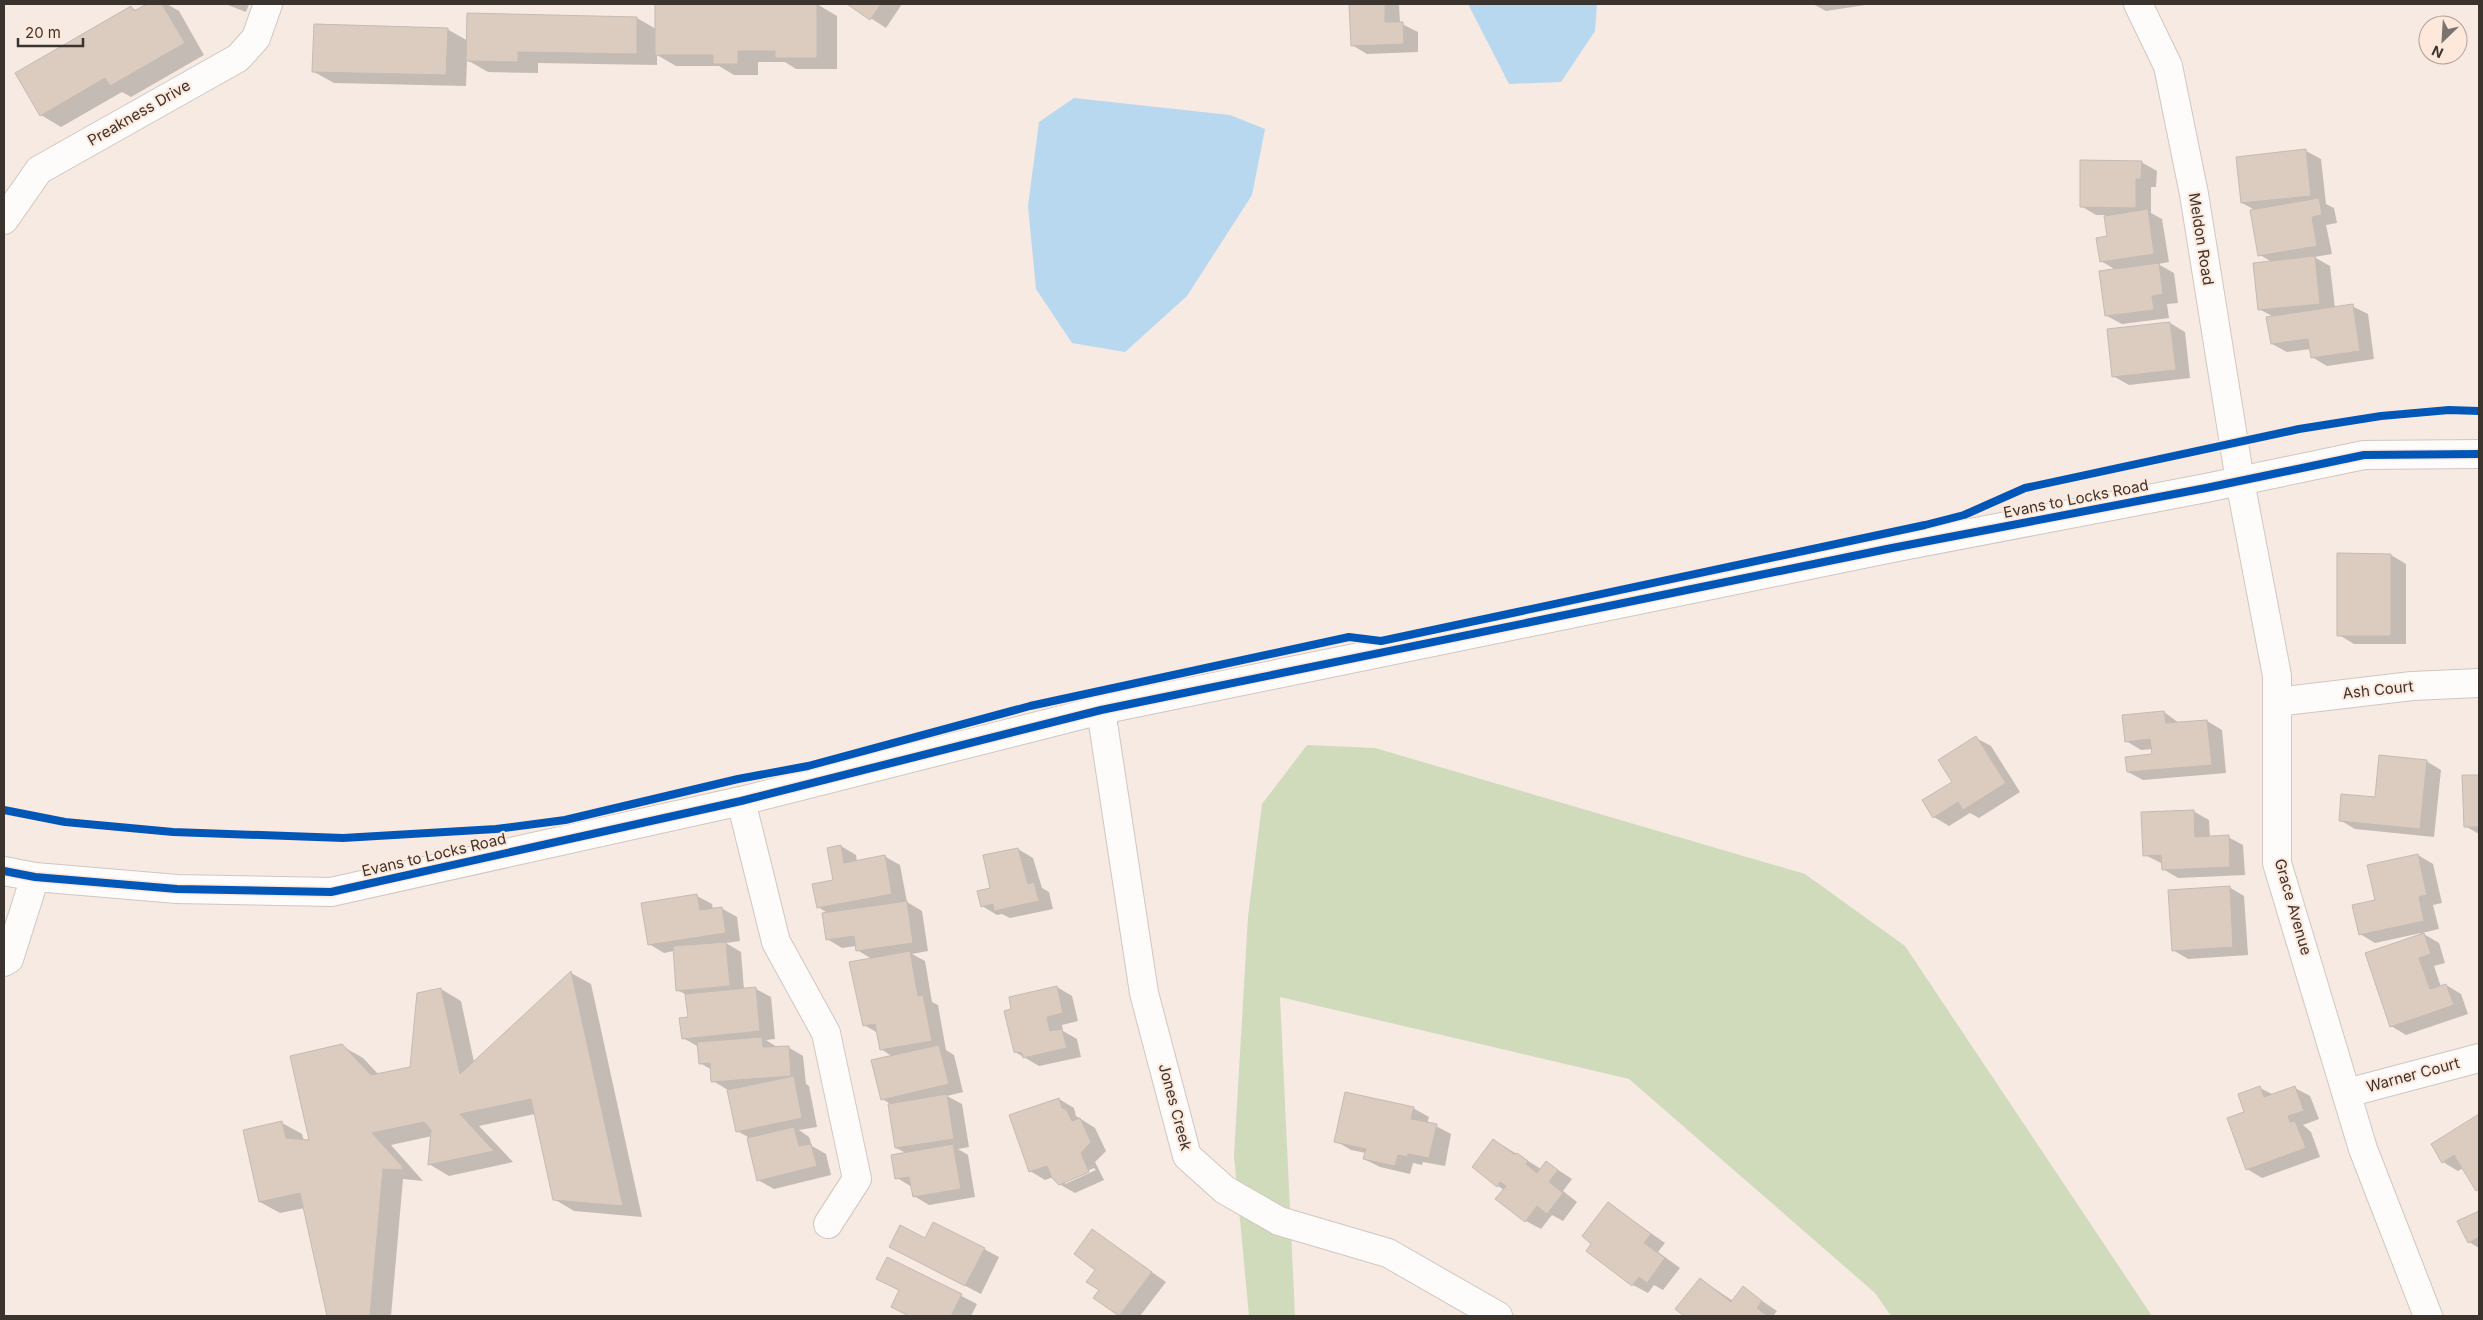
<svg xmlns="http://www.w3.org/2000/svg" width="2483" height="1320" font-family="Inter,sans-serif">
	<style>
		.green { fill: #d0dbbc }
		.water { fill: #b8d8f0 }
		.shadow { fill: #0003; fill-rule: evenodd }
		.building { fill: #dcccbf; stroke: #c3bbb4 }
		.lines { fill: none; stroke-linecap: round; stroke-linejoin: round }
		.minor-casing { stroke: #d0c7c1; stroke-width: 30 }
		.minor { stroke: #fefcfb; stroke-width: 28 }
		.cycleway-casing { stroke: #fee8db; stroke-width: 11 }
		.cycleway { stroke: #0057b8; stroke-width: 8 }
		.labels { text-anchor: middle; stroke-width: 4; stroke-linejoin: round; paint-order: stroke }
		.street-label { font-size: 15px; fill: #3b332e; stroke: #fee8db }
	</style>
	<rect width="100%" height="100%" fill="#f6eae3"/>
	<path class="green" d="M1307,745L1375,748L1805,874L1905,946L2152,1316H1891L1875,1293L1629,1079L1280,997L1295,1316H1249L1234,1156L1248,917L1262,804Z"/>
	<g class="water">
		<path d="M1468,4H1597L1595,31L1561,82L1509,84Z"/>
		<path d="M1074,98L1230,115L1265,129L1252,195L1187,296L1125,352L1072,343L1036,289L1028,206L1039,122Z"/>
	</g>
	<g class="shadow">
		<path d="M150,4H167L179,11L204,55L131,97L122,92L61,127L41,115L131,7L137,11Z"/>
		<path d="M225,4H249L246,12Z"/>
		<path d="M656,4H817L837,16V69H796L785,62H758V75H734L719,66H676L657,55V65L538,63V73L488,72L467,60L466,86L334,83L314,72L447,29L468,41L637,18L656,29Z"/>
		<path d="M849,4H902L886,28Z"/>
		<path d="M1350,4H1399L1400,23L1418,32V52L1367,54L1352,45Z"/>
		<path d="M1813,4H1872L1826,11Z"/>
		<path d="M2306,151L2321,159L2326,204L2334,208L2337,223L2326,225L2332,254L2314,257L2330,266L2335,308L2352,306L2368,314L2374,359L2327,366L2312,357L2311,349L2287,352L2272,344L2274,317L2259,309L2272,262L2260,255L2255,210L2242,203Z"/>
		<path d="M2141,162L2157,171L2156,187H2151V213L2162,219L2169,262L2158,264L2174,273L2178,303L2167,304L2169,318L2122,324L2107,316L2116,270L2101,261L2108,237L2105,215H2096L2081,206Z"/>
		<path d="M2170,323L2185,332L2190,378L2129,385L2113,376Z"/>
		<path d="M2391,555L2406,564V644H2354L2339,635Z"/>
		<path d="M2164,712L2179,723L2207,721L2222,730L2226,773L2143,780L2128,772L2153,756V749L2141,750L2126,741Z"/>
		<path d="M1976,738L1991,746L2020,792L1979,818L1970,813L1949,826L1934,817Z"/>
		<path d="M2426,761L2441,770L2434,837L2355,829L2340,820L2376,799Z"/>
		<path d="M2464,776H2479V834L2465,826Z"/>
		<path d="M2193,811L2209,820L2210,838L2228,837L2243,845L2245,875L2178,878L2163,869V864L2145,855Z"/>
		<path d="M841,846L856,855L857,862L884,856L900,865L907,902L922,911L928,951L912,954L925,961L932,1002L938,1005L946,1050L954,1055L963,1092L947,1096L962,1104L969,1147L958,1149L968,1155L975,1197L929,1205L914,1196L912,1187L897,1178L906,1153L896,1148L889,1103L882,1099L893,1057L881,1049L878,1033L864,1025L872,959L857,950L856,946L842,948L827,939L829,914L818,907L835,881Z"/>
		<path d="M1018,849L1033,858L1042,888L1049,892L1053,909L1010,918L1002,914L997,915L982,906Z"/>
		<path d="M2418,855L2433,864L2442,903L2433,905L2439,929L2422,933L2439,943L2445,963L2434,966L2441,987L2446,985L2461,994L2468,1014L2406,1035L2391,1026L2421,933L2375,943L2360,934L2376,901Z"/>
		<path d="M2229,887L2244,896L2248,955L2188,959L2173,950Z"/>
		<path d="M697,896L712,904L713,909L721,908L737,917L740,941L726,943L741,952L744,990L756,989L771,997L775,1039L766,1040L777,1047H788L803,1056L806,1084L809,1086L817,1127L799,1130L809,1137L812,1146L826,1154L831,1175L774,1189L758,1180L748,1137L737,1131L728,1090L713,1081L712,1070L700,1063L699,1047L683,1038L689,1018L687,995L677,990L674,951L664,953L649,944Z"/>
		<path d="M571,973L591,984L642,1217L574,1211L554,1199L535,1114L479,1126L513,1162L449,1176L429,1164L432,1136L391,1145L423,1181L403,1179L391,1316H328L305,1208L280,1213L260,1202L282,1123L302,1134L304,1141L310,1142L342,1046L363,1058L379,1075L412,1068L441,989L461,1001L474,1062Z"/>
		<path d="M1057,987L1072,996L1078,1021L1062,1025L1063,1031L1077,1039L1081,1057L1039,1066L1015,1052Z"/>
		<path d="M2260,1088L2274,1095L2295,1088L2310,1096L2319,1119L2303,1125L2311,1132L2320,1157L2262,1178L2247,1169L2246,1113Z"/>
		<path d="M1059,1099L1074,1108L1076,1116L1095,1128L1106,1151L1095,1162L1104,1180L1075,1193L1059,1184L1053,1177L1045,1180L1030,1171ZM1094,1168L1096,1170L1065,1184V1181Z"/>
		<path d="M1413,1108L1429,1117L1427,1124L1436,1126L1451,1134L1445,1166L1423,1162L1422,1165L1413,1163L1410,1174L1380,1167L1364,1159L1366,1153L1351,1150L1336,1141Z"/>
		<path d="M2479,1115V1191L2463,1168L2458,1171L2443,1162L2433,1145Z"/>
		<path d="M1494,1140L1541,1169L1546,1162L1572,1179L1563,1191L1577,1202L1563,1221L1552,1215L1541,1229L1526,1221L1504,1190L1498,1186Z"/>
		<path d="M1608,1203L1665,1243L1658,1252L1680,1268L1663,1290L1654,1285L1648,1293L1633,1285L1593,1243Z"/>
		<path d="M2479,1212V1248L2469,1242L2459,1222Z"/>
		<path d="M1093,1231L1166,1282L1140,1316H1121L1095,1298L1100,1290Z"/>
		<path d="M926,1239L984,1249L999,1257L981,1294L906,1255Z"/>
		<path d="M887,1258L977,1304L971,1316H909L892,1307L900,1291L878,1279Z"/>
		<path d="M1700,1279L1733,1301L1743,1288L1777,1311L1773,1316H1686L1677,1309Z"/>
	</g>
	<g class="building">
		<path d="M147,4H162L185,43L110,86L105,78L40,116L15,73L131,6L134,11Z"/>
		<path d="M655,4H817V58H775V51H738V64H713V55H655Z"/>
		<path d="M847,4H881L870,20Z"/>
		<path d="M1349,4H1385V22H1403L1404,44L1351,46Z"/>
		<path d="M467,13L637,17V54L518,52V62L466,61Z"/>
		<path d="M314,24L448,28L446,75L312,72Z"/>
		<path d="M2306,149L2311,196L2241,203L2236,157Z"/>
		<path d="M2080,160L2142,161L2141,179H2136V208L2080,207Z"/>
		<path d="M2319,198L2322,215L2312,217L2317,246L2258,256L2250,210Z"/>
		<path d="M2148,209L2154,254L2100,262L2096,238L2107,236L2104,216Z"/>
		<path d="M2315,256L2320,304L2258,310L2253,263Z"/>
		<path d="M2159,263L2163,294L2152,296L2154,310L2105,316L2099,271Z"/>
		<path d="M2353,304L2360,351L2311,358L2308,339L2271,344L2266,317Z"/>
		<path d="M2170,322L2176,370L2112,377L2107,329Z"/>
		<path d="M2337,553L2391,554V636H2337Z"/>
		<path d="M2164,711L2166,723L2207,720L2212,765L2127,772L2125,757L2152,754L2150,739L2125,742L2122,715Z"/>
		<path d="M1976,736L2006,783L1963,810L1958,802L1933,818L1922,800L1952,782L1938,760Z"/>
		<path d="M2379,755L2427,760L2420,829L2339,821L2341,794L2375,797Z"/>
		<path d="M2462,775H2479V827H2464Z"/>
		<path d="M2194,810L2195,837L2229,835L2230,867L2162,870L2161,855L2143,856L2141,812Z"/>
		<path d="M841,845L844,863L885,855L892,894L817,908L812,884L833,880L827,848Z"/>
		<path d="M1018,848L1028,884L1034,882L1039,901L994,911L993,904L981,907L977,891L990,888L983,855Z"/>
		<path d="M2418,854L2427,895L2419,897L2424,921L2359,935L2352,905L2375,900L2367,865Z"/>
		<path d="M2230,886L2233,947L2172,951L2168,890Z"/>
		<path d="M697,894L700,910L722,907L726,933L648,945L641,903Z"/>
		<path d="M907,901L913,943L856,951L854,936L826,940L822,913Z"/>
		<path d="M2424,933L2431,954L2419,958L2430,989L2446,984L2454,1005L2390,1027L2365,953Z"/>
		<path d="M726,942L730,986L676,991L673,946Z"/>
		<path d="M910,951L918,996L923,995L932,1041L880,1050L875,1024L863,1026L849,962Z"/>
		<path d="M571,971L623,1206L553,1200L531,1099L460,1114L494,1151L428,1165L431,1130L424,1122L372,1133L402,1166L403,1170L383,1169L370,1316H327L300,1193L259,1202L243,1130L282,1121L286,1138L309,1140L290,1056L342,1044L371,1075L410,1067L417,993L441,988L460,1074Z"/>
		<path d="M1057,986L1063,1013L1047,1017L1050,1031L1062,1029L1067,1048L1023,1058L1022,1053L1014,1052L1004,1011L1011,1009L1009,997Z"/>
		<path d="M756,987L760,1031L682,1039L679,1018L688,1017L685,994Z"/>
		<path d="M762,1037L763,1047L789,1046L791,1076L711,1082L710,1063L699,1064L697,1042Z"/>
		<path d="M939,1045L949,1084L881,1100L871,1060Z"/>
		<path d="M794,1076L802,1118L736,1132L727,1090Z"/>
		<path d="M2260,1086L2264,1097L2295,1086L2304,1111L2288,1116L2290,1122L2295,1121L2306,1148L2246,1170L2227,1118L2244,1112L2238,1094Z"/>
		<path d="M1345,1092L1414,1107L1411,1119L1437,1124L1429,1158L1408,1154L1407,1157L1398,1155L1395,1166L1363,1159L1366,1149L1334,1142Z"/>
		<path d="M947,1094L954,1139L895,1148L888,1104Z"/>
		<path d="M1059,1098L1062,1108L1066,1109L1072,1121L1080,1118L1091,1142L1081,1153L1089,1172L1059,1185L1052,1178L1047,1166L1029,1172L1009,1115Z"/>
		<path d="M2479,1114V1189L2476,1191L2454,1155L2442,1163L2431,1144Z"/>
		<path d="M794,1127L799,1146L811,1144L817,1166L757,1181L747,1138Z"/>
		<path d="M1493,1139L1514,1154L1517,1153L1528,1161L1526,1164L1537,1173L1546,1161L1558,1170L1549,1182L1563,1193L1547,1214L1537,1206L1525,1222L1495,1199L1506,1186L1500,1182L1497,1187L1472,1167Z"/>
		<path d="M953,1144L961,1189L913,1197L909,1177L895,1179L891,1155Z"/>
		<path d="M1608,1202L1651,1234L1644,1243L1665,1258L1647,1283L1639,1277L1632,1286L1586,1251L1591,1244L1582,1236Z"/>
		<path d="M2479,1211V1237L2468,1243L2457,1221Z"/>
		<path d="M933,1222L985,1248L965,1286L889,1247L900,1225L925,1238Z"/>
		<path d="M1092,1229L1152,1272L1119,1316L1093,1298L1099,1290L1086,1282L1095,1270L1074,1254Z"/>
		<path d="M887,1257L962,1294L951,1316H909L891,1307L899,1290L876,1279Z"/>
		<path d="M1700,1278L1731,1302L1743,1286L1762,1301L1757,1308L1767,1316H1684L1675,1309Z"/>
	</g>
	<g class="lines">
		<g class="minor-casing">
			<g id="minor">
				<path d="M2138,4L2168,66L2194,194L2240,481L2277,676V863L2363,1149L2428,1316"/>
				<path d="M4,220L39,170L238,58L256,38L268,4"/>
				<path d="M2277,702L2412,686L2479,683"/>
				<path d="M1101,710L1144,993L1187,1156L1225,1190L1279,1221L1388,1253L1498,1316"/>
				<path d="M741,801L776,942L826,1033L857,1179L828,1224"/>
				<path d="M4,871L35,877L177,889L331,892L741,801L1101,710L1892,548L2206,488L2364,455L2479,454"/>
				<path d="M4,962L9,959L35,877"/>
				<path d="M2347,1093L2479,1058"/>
			</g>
		</g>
		<use href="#minor" class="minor"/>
		<g class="cycleway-casing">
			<g id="cycleway">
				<path d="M4,810L65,822L173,832L343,838L496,829L565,820L738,779L808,766L1030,706L1349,637L1381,641L1925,525L1964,515L2025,488L2299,429L2381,416L2449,410L2479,411"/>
				<path d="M4,871L35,877L177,889L331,892L741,801L1101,710L1892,548L2206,488L2364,455L2479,454"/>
			</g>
		</g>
		<use href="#cycleway" class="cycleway"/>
	</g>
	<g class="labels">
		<g class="street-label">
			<text transform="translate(139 113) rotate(-30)" y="5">Preakness Drive</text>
			<text transform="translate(2201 239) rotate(81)" y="5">Meldon Road</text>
			<text transform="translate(2076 499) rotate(-11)" y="5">Evans to Locks Road</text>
			<text transform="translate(2378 690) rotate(-6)" y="5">Ash Court</text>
			<text transform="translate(434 855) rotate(-13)" y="5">Evans to Locks Road</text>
			<text transform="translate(2293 907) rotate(74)" y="5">Grace Avenue</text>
			<text transform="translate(2413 1075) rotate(-15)" y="5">Warner Court</text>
			<text transform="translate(1175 1107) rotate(75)" y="5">Jones Creek</text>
		</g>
	</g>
	<rect width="2483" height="1320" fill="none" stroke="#3b332e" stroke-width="10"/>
	<g transform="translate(2443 40) rotate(205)"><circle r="24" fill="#fee8db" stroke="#b0a096"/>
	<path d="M0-4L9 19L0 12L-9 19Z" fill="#7c736d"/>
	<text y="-8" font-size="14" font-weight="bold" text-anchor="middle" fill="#3b332e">N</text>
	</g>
	<path d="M18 38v8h65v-8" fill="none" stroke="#3b332e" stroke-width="2.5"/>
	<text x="25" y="38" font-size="15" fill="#3b332e" stroke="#fee8db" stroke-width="4" paint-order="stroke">20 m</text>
</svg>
